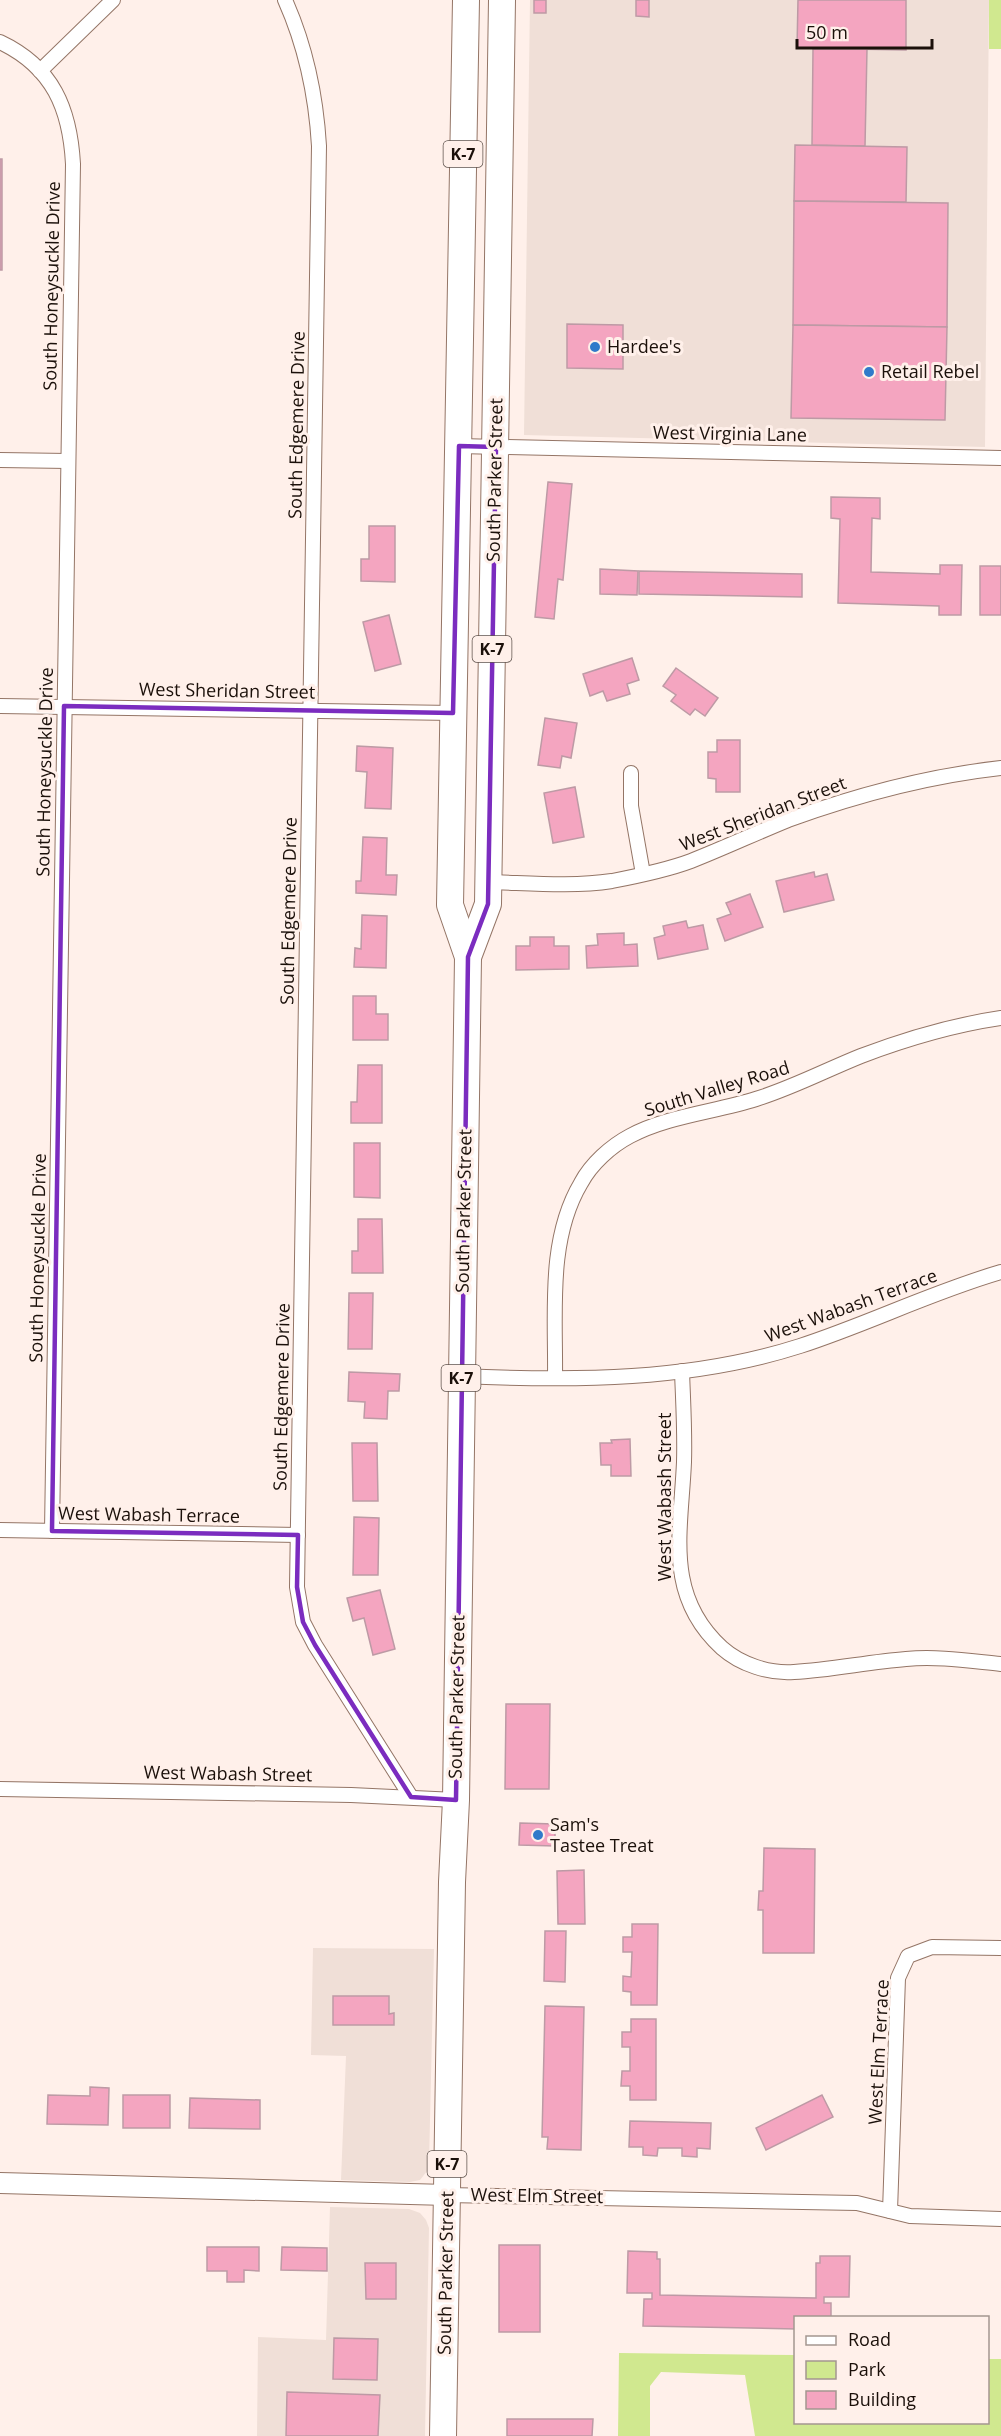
<svg xmlns="http://www.w3.org/2000/svg" width="1001" height="2436" font-family="'Open Sans',sans-serif">
	<style>
		.built { fill: #f0dfd7 }
		.green { fill: #d0e88f }
		.building { fill: #f4a5c0; stroke: #bd9aa5; stroke-width: 1.5 }
		.lines { fill: none; stroke-linecap: round; stroke-linejoin: round }
		.street-casing { stroke: #947566; stroke-width: 16 }
		.secondary-casing { stroke: #947566; stroke-width: 22 }
		.highway-casing { stroke: #947566; stroke-width: 28 }
		.street { stroke: #fff; stroke-width: 14 }
		.secondary { stroke: #fff; stroke-width: 20 }
		.highway { stroke: #fff; stroke-width: 26 }
		.marked { fill: none; stroke: #7b2cbf; stroke-width: 4.5; stroke-linejoin: round }
		.poi-dot { fill: #307aca; stroke: #fff0ea; stroke-width: 2 }
		.labels { text-anchor: middle; stroke-width: 6; stroke-linejoin: round; paint-order: stroke }
		.shield { fill: #fff0ea; stroke: #5f534d; stroke-width: 1.5 }
		.shield-label { font-size: 16px; font-weight: bold; fill: #1b100a }
		.street-label { font-size: 18px; fill: #1b100a; stroke: #fff0ea }
		.poi-label { font-size: 18px; fill: #1b100a; stroke: #fff0ea; text-anchor: start }
	</style>
	<rect width="100%" height="100%" fill="#fff0ea"/>
	<g class="built">
		<path d="M530,0H989L985,447L524,435Z"/>
		<path d="M313,1948L434,1949L429,2163L427,2171L420,2180L410,2182L341,2180L346,2056L311,2055Z"/>
		<path d="M330,2207L409,2209L420,2213L426,2220L429,2228L425,2436H257L258,2337L326,2340Z"/>
	</g>
	<g class="green">
		<rect x="989" y="0" width="12" height="49"/>
		<path d="M619,2353L795,2355L796,2422H988V2359H1001V2436H755L745,2375L661,2372L650,2386V2436H618Z"/>
	</g>
	<g class="building">
		<rect x="534" y="0" width="12" height="13"/>
		<path d="M636,0H649V17L636,16Z"/>
		<path d="M798,0H906V50L797,48Z"/>
		<path d="M813,49H867L865,146L812,145Z"/>
		<path d="M795,145L907,147L906,202L794,201Z"/>
		<rect x="0" y="159" width="2" height="111"/>
		<path d="M794,201L948,203L947,327L793,325Z"/>
		<path d="M567,324L623,325V369L567,368Z"/>
		<path d="M793,325L947,327L945,420L791,418Z"/>
		<path d="M548,482L572,484L563,580L558,579L554,619L535,617Z"/>
		<path d="M831,497L880,498V519L872,518L871,572L940,574V565H962L961,615H939V606L838,603L840,519L831,518Z"/>
		<path d="M369,526H395V582L361,581V559H369Z"/>
		<rect x="980" y="566" width="21" height="49"/>
		<path d="M600,569L638,571L637,595L600,594Z"/>
		<path d="M639,571L802,574V597L639,594Z"/>
		<path d="M389,615L401,664L375,671L363,622Z"/>
		<path d="M632,658L639,680L627,684L630,694L607,701L603,691L590,696L583,674Z"/>
		<path d="M676,668L718,698L705,716L695,709L690,715L671,701L676,695L663,686Z"/>
		<path d="M545,718L577,723L571,758L562,756L560,768L538,765Z"/>
		<path d="M717,740H740V792H716V779L708,778V752H717Z"/>
		<path d="M357,746L393,748L391,809L365,808L367,772L356,771Z"/>
		<path d="M575,787L584,837L553,843L544,793Z"/>
		<path d="M363,837L387,838L386,875H397L396,895L356,893V881H361Z"/>
		<path d="M814,872L815,877L827,874L834,900L784,912L776,881Z"/>
		<path d="M750,894L763,927L725,941L717,919L731,914L726,903Z"/>
		<path d="M362,915L387,916L386,968L354,967L355,948L361,949Z"/>
		<path d="M686,921L688,928L703,925L708,949L658,959L654,938L665,935L663,926Z"/>
		<path d="M624,933V945L637,944L638,966L587,968L586,946L598,945L597,934Z"/>
		<path d="M530,937H554V946H569V969L516,970V946H530Z"/>
		<path d="M353,996H376V1014H388V1040H353Z"/>
		<path d="M358,1065H382V1123H351V1102H357Z"/>
		<path d="M354,1143H380V1198L354,1197Z"/>
		<path d="M358,1219H382L383,1273H352V1251H358Z"/>
		<path d="M349,1293H373L372,1349H348Z"/>
		<path d="M349,1372L400,1374L399,1391H388L387,1419L364,1418L365,1402L348,1401Z"/>
		<path d="M630,1439L631,1476H611V1465H601L600,1443H612L611,1440Z"/>
		<path d="M352,1443H377L378,1501H353Z"/>
		<path d="M354,1517L379,1518L378,1575H353Z"/>
		<path d="M380,1590L395,1649L373,1655L364,1618L353,1621L347,1598Z"/>
		<path d="M506,1704H550L549,1789H505Z"/>
		<path d="M520,1823L555,1824V1846L519,1845Z"/>
		<path d="M764,1848L815,1849L814,1953H763V1910H758L759,1891H763Z"/>
		<path d="M584,1870L585,1924H558L557,1871Z"/>
		<path d="M632,1924H658L657,2005H631V1992L623,1991V1976L631,1977L632,1952H623V1937H632Z"/>
		<path d="M545,1931H566L565,1982L544,1981Z"/>
		<path d="M333,1996H389V2014L394,2013V2025H333Z"/>
		<path d="M545,2006L584,2007L581,2150L547,2149L548,2137H542Z"/>
		<path d="M631,2019H656V2100H630V2086H621L622,2071H630V2047H622V2032H631Z"/>
		<path d="M90,2087L109,2088L108,2125L47,2124L48,2095L90,2096Z"/>
		<rect x="123" y="2095" width="47" height="33"/>
		<path d="M822,2095L833,2117L766,2150L756,2128Z"/>
		<path d="M190,2098L260,2100V2129L189,2128Z"/>
		<path d="M630,2121L711,2123L710,2149L697,2148V2157L682,2156V2148H658L657,2156L643,2155V2147H629Z"/>
		<rect x="499" y="2245" width="41" height="87"/>
		<path d="M207,2247H259V2271L244,2270V2282H227V2271H207Z"/>
		<path d="M282,2247L327,2248V2271L281,2270Z"/>
		<path d="M628,2251L657,2252V2259H660V2295L816,2298V2263H820V2256H850L849,2297H824V2303H831V2318H796V2329L643,2326L644,2299H652V2293H627Z"/>
		<path d="M365,2263H396V2299H366Z"/>
		<path d="M334,2338L378,2339L377,2380L333,2379Z"/>
		<path d="M287,2392L380,2395L378,2436H286Z"/>
		<path d="M507,2419H593L592,2436H507Z"/>
	</g>
	<g class="lines">
		<g class="street-casing">
			<g id="street">
				<path d="M285,0C306,47 316,95 319,146L297,1587L303,1622L315,1645L411,1797"/>
				<path d="M0,42C53,67 70,109 73,164L52,1531"/>
				<path d="M40,71L113,0"/>
				<path d="M459,446L1001,458"/>
				<path d="M0,460L68,461"/>
				<path d="M0,706L453,713"/>
				<path d="M631,773V806L643,874"/>
				<path d="M488,882C529,883 572,887 612,881C638,876 667,870 691,861C724,848 756,833 788,820C857,795 928,776 1001,768"/>
				<path d="M682,1371C683,1401 685,1431 684,1462C681,1532 664,1595 722,1648C740,1664 769,1674 794,1672C831,1670 868,1662 906,1659C938,1656 970,1661 1001,1664"/>
				<path d="M461,1376C574,1381 691,1381 800,1346C868,1324 932,1292 1001,1272"/>
				<path d="M555,1378C556,1314 547,1240 581,1183C591,1164 611,1146 630,1136C667,1116 715,1112 756,1099C792,1088 826,1070 861,1056C906,1039 953,1025 1001,1018"/>
				<path d="M0,1530L298,1535"/>
				<path d="M0,1789L351,1795L456,1800"/>
				<path d="M447,2195L857,2203L910,2216L1001,2219"/>
				<path d="M890,2211L898,1978L908,1956L932,1947L1001,1948"/>
			</g>
		</g>
		<g class="secondary-casing">
			<path id="secondary" d="M0,2183L447,2195"/>
		</g>
		<g class="highway-casing">
			<g id="highway">
				<path d="M466,0L450,905L468,957"/>
				<path d="M443,2436L452,1882L456,1800L468,957L488,904L502,0"/>
			</g>
		</g>
		<use href="#street" class="street"/>
		<use href="#secondary" class="secondary"/>
		<use href="#highway" class="highway"/>
	</g>
	<path class="marked" d="M459,446L496,447L488,904L468,957L456,1800L411,1797L315,1645L303,1622L297,1587L298,1535L52,1531L64,706L453,713Z"/>
	<g class="poi-dot">
		<circle cx="595" cy="347" r="6"/>
		<circle cx="869" cy="372" r="6"/>
		<circle cx="538" cy="1835" r="6"/>
	</g>
	<g class="labels">
		<g class="shield">
			<rect x="443.5" y="141" width="39" height="26" rx="4.5"/>
			<rect x="472.5" y="636" width="39" height="26" rx="4.5"/>
			<rect x="441.5" y="1365" width="39" height="26" rx="4.5"/>
			<rect x="427.5" y="2151" width="39" height="26" rx="4.5"/>
		</g>
		<g class="shield-label">
			<text x="463" y="160">K-7</text>
			<text x="492" y="655">K-7</text>
			<text x="461" y="1384">K-7</text>
			<text x="447" y="2170">K-7</text>
		</g>
		<g class="street-label">
			<text transform="translate(52 286) rotate(-89)" y="6">South Honeysuckle Drive</text>
			<text transform="translate(297 425) rotate(-89)" y="6">South Edgemere Drive</text>
			<text transform="translate(730 434) rotate(1)" y="6">West Virginia Lane</text>
			<text transform="translate(495 480) rotate(-89)" y="6">South Parker Street</text>
			<text transform="translate(227 691) rotate(1)" y="6">West Sheridan Street</text>
			<text transform="translate(45 772) rotate(-89)" y="6">South Honeysuckle Drive</text>
			<text transform="translate(763 814) rotate(-21)" y="6">West Sheridan Street</text>
			<text transform="translate(289 911) rotate(-89)" y="6">South Edgemere Drive</text>
			<text transform="translate(717 1089) rotate(-17)" y="6">South Valley Road</text>
			<text transform="translate(464 1211) rotate(-89)" y="6">South Parker Street</text>
			<text transform="translate(38 1258) rotate(-89)" y="6">South Honeysuckle Drive</text>
			<text transform="translate(851 1306) rotate(-20)" y="6">West Wabash Terrace</text>
			<text transform="translate(282 1397) rotate(-89)" y="6">South Edgemere Drive</text>
			<text transform="translate(665 1497) rotate(-90)" y="6">West Wabash Street</text>
			<text transform="translate(149 1515) rotate(1)" y="6">West Wabash Terrace</text>
			<text transform="translate(457 1697) rotate(-89)" y="6">South Parker Street</text>
			<text transform="translate(228 1774) rotate(1)" y="6">West Wabash Street</text>
			<text transform="translate(879 2052) rotate(-87)" y="6">West Elm Terrace</text>
			<text transform="translate(537 2196) rotate(1)" y="6">West Elm Street</text>
			<text transform="translate(446 2273) rotate(-89)" y="6">South Parker Street</text>
		</g>
		<g class="poi-label">
			<text x="607" y="353">Hardee's</text>
			<text x="881" y="378">Retail Rebel</text>
			<text x="550" y="1831">Sam's<tspan x="550" dy="21">Tastee Treat</tspan></text>
		</g>
	</g>
	<rect x="794" y="2316" width="195" height="108" fill="#fff0ea" stroke="#a49690" stroke-width="1.5"/>
	<rect x="806" y="2336" width="30" height="9" fill="#ffffff" stroke="#a49690" stroke-width="1.5"/>
	<text x="848" y="2346" font-size="18" fill="#1b100a">Road</text>
	<rect x="806" y="2361" width="30" height="18" fill="#d0e88f" stroke="#a49690" stroke-width="1.5"/>
	<text x="848" y="2376" font-size="18" fill="#1b100a">Park</text>
	<rect x="806" y="2391" width="30" height="18" fill="#f4a5c0" stroke="#a49690" stroke-width="1.5"/>
	<text x="848" y="2406" font-size="18" fill="#1b100a">Building</text>
	<path d="M797 39v9h135v-9" fill="none" stroke="#1b100a" stroke-width="3"/>
	<text x="806" y="39" font-size="18" fill="#1b100a" stroke="#fff0ea" stroke-width="4.5" paint-order="stroke">50 m</text>
</svg>
